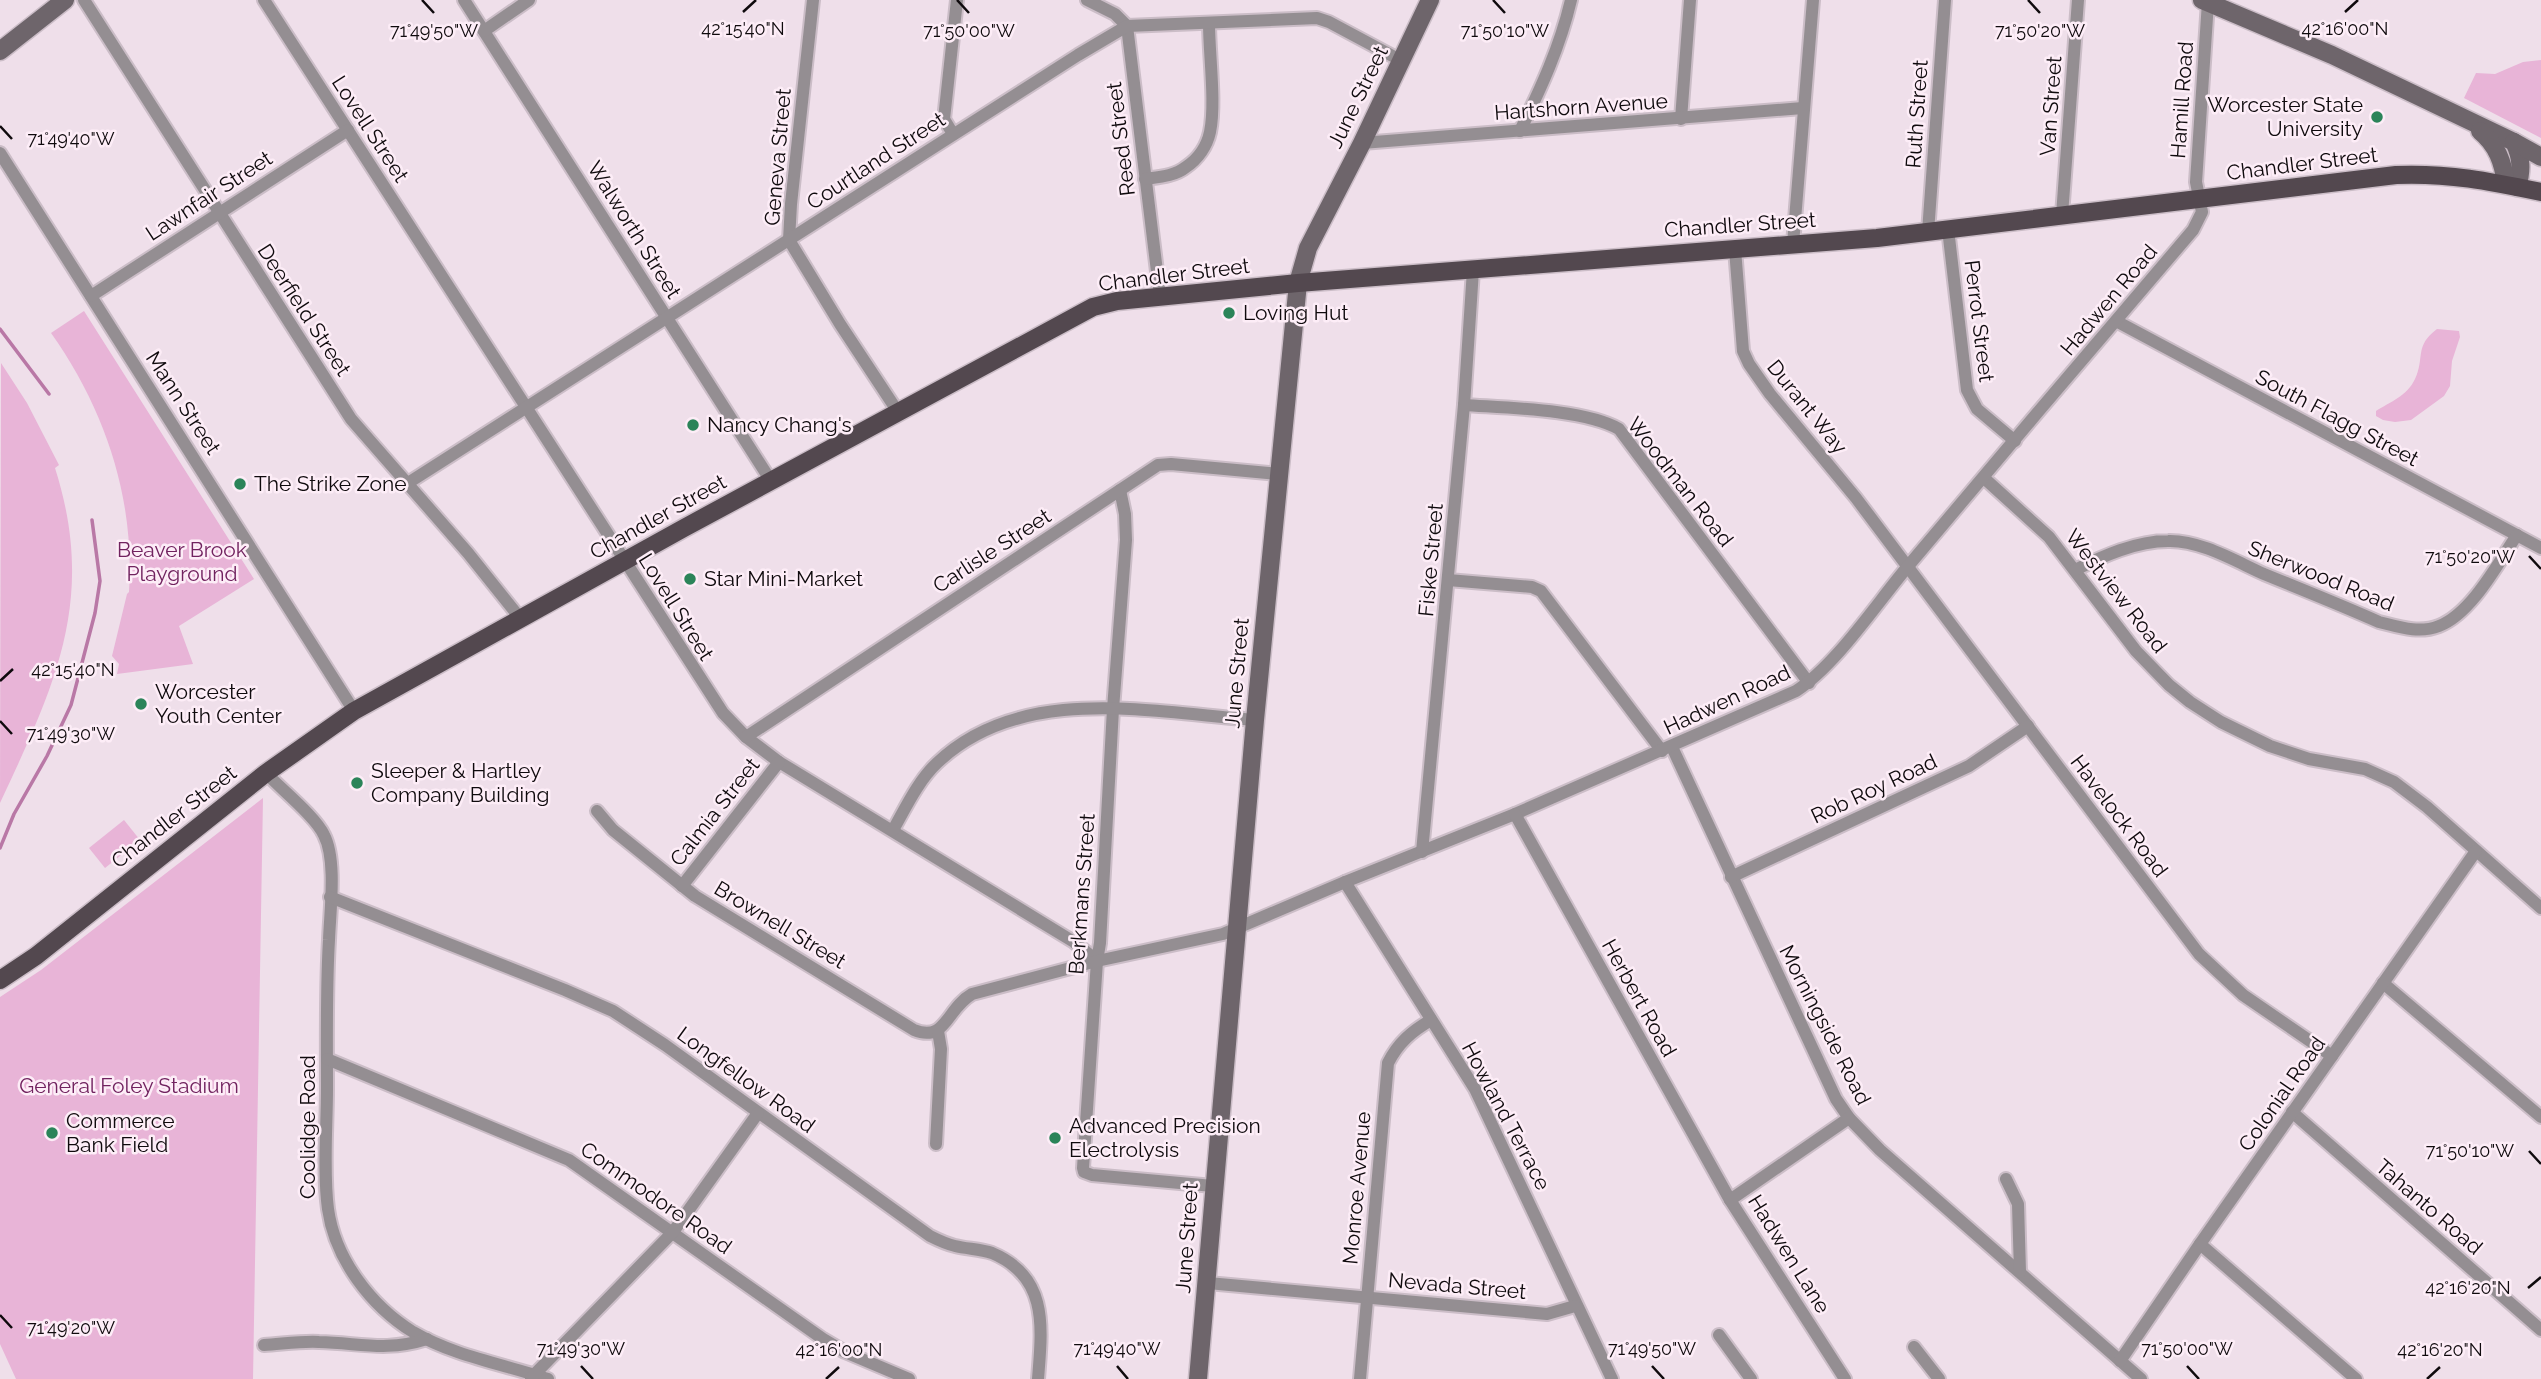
<svg xmlns="http://www.w3.org/2000/svg" width="2541" height="1379" font-family="Raleway,sans-serif">
	<style>
		.green { fill: #e8b4d7 }
		.lines { fill: none; stroke-linecap: round; stroke-linejoin: round }
		.stream { stroke: #b978a6; stroke-width: 3.5 }
		.street-casing { stroke: #cbbdc7; stroke-width: 16 }
		.secondary-casing { stroke: #cbbdc7; stroke-width: 21 }
		.primary-casing { stroke: #cbbdc7; stroke-width: 21 }
		.street { stroke: #948e92; stroke-width: 12 }
		.secondary { stroke: #6e656b; stroke-width: 18 }
		.primary { stroke: #53484f; stroke-width: 18 }
		.ticks { fill: none; stroke: #0f0a0d; stroke-width: 2.5 }
		.poi-dot { fill: #2b8459; stroke: #fdedf7; stroke-width: 2.5 }
		.labels { text-anchor: middle; stroke-width: 5; stroke-linejoin: round; paint-order: stroke }
		.street-label { font-size: 21px; fill: #0f0a0d; stroke: #fdedf7 }
		.poi-label { font-size: 21px; fill: #0f0a0d; stroke: #fdedf7; text-anchor: start }
		.park-label { font-size: 21px; fill: #71225f; stroke: #fdedf7 }
		.ticks-label { font-size: 18px; text-anchor: middle; fill: #0f0a0d; stroke: #fdedf7; stroke-width: 5; stroke-linejoin: round; paint-order: stroke }
	</style>
	<rect width="100%" height="100%" fill="#efdfea"/>
	<g class="green">
		<path d="M2541,60V138L2464,98L2476,73L2495,74L2523,62Z"/>
		<path d="M84,311L254,579L179,626L193,664L117,674L119,664L112,656L127,594L129,592C135,498 105,409 51,333Z"/>
		<path d="M2437,329L2459,331L2460,337L2452,361L2450,386L2444,396L2411,420L2395,422L2383,420L2376,416V411C2390,402 2407,396 2415,379C2425,358 2414,346 2437,329Z"/>
		<path d="M1,363L27,403L59,465L55,468C97,600 55,685 0,803Z"/>
		<path d="M263,798L253,1379H16L0,1344V997L41,970Z"/>
		<path d="M124,820L140,840L105,868L89,848Z"/>
	</g>
	<g class="lines">
		<g class="stream">
			<path d="M0,329L49,394"/>
			<path d="M0,848L14,814L47,756L71,705L95,613L100,581L92,520"/>
		</g>
		<g class="street-casing">
			<g id="street">
				<path d="M84,0L351,419L468,553L520,618"/>
				<path d="M264,0L723,713L746,737L779,762L1074,942L1097,961"/>
				<path d="M464,0L771,481"/>
				<path d="M813,0L791,204L789,240L840,324L898,412"/>
				<path d="M1087,0L1115,14L1127,26L1160,296"/>
				<path d="M484,31L529,0"/>
				<path d="M1681,119L1690,0"/>
				<path d="M1520,131C1541,88 1560,47 1571,0"/>
				<path d="M953,134L944,119L957,0"/>
				<path d="M1362,143L1803,108"/>
				<path d="M0,153L354,711"/>
				<path d="M1145,179C1159,177 1175,176 1186,167C1198,159 1207,146 1210,132C1216,103 1209,55 1209,23"/>
				<path d="M2062,215L2078,0"/>
				<path d="M1948,229L1967,390L1977,409L2015,441"/>
				<path d="M1928,232L1945,0"/>
				<path d="M1793,244L1813,0"/>
				<path d="M1735,249L1743,351L1749,364L1770,394L1856,498L2199,954L2243,995L2332,1056"/>
				<path d="M91,296L348,130"/>
				<path d="M2116,321L2541,548"/>
				<path d="M1464,405C1506,408 1584,409 1619,429L1809,683"/>
				<path d="M1984,478L2049,537L2136,651L2169,685L2190,702L2221,722L2270,746L2309,759L2365,769L2394,782L2427,807L2541,908"/>
				<path d="M408,483L1078,55L1127,26L1317,18L1329,22L1400,60"/>
				<path d="M1120,490L1125,514L1126,540L1113,709L1100,943L1097,961L1083,1168L1084,1172L1092,1175L1213,1186"/>
				<path d="M2075,570C2103,556 2136,541 2168,541C2200,540 2235,561 2264,574C2303,590 2341,605 2379,622C2399,627 2419,634 2439,626C2472,613 2498,563 2517,535"/>
				<path d="M1448,580L1532,587L1541,591L1662,751"/>
				<path d="M746,737L1158,465L1171,464L1279,474"/>
				<path d="M1672,747L1836,1099L1849,1118L1880,1150L2141,1379"/>
				<path d="M266,773C281,789 316,817 324,835C337,860 330,911 329,940C326,989 327,1038 327,1088C327,1126 323,1172 328,1209C335,1259 371,1306 413,1332C454,1356 503,1364 548,1379"/>
				<path d="M597,811L613,830L695,896L914,1030C946,1043 946,1009 972,994L1097,961L1223,934L1345,882L1515,814L1796,691C1837,664 1876,604 1909,565C2003,453 2098,341 2193,230L2202,212L2196,182L2208,2"/>
				<path d="M1515,814L1730,1200"/>
				<path d="M893,830C906,807 918,781 937,763C1021,683 1151,712 1255,720"/>
				<path d="M1422,852L1464,405L1473,270"/>
				<path d="M1731,877L1969,766L2028,726"/>
				<path d="M1345,882L1475,1089L1612,1379"/>
				<path d="M682,886L779,762"/>
				<path d="M330,897L565,990L613,1011L665,1045L930,1236C938,1240 946,1244 955,1246C967,1249 981,1249 992,1253C1049,1277 1042,1328 1038,1379"/>
				<path d="M2383,983L2541,1117"/>
				<path d="M327,1059L569,1160L823,1339L845,1352L909,1379"/>
				<path d="M2292,1112L2541,1330"/>
				<path d="M936,1144L941,1049L938,1031"/>
				<path d="M2006,1179L2018,1204L2020,1272"/>
				<path d="M2200,1244L2356,1379"/>
				<path d="M1208,1283L1547,1314L1575,1306"/>
				<path d="M1719,1335L1751,1379"/>
				<path d="M264,1345C282,1344 301,1341 319,1342C361,1343 385,1352 427,1339"/>
				<path d="M1914,1347L1939,1379"/>
				<path d="M2120,1361L2200,1244L2476,851"/>
				<path d="M531,1378L673,1232L758,1113"/>
				<path d="M1360,1379L1388,1063C1398,1043 1412,1031 1431,1020"/>
				<path d="M1845,1379L1730,1200L1849,1118"/>
			</g>
		</g>
		<g class="secondary-casing">
			<g id="secondary">
				<path d="M2202,0L2332,55L2514,142C2522,158 2522,171 2517,187"/>
				<path d="M0,51L65,0"/>
				<path d="M2480,131C2497,145 2503,162 2506,184"/>
				<path d="M2514,142L2541,157"/>
				<path d="M1198,1379L1255,720L1298,283L1308,248L1362,143L1430,0"/>
			</g>
		</g>
		<g class="primary-casing">
			<path id="primary" d="M0,980L36,956L266,773L354,711L684,528L1093,307L1117,301L1298,283L1877,238L2396,175C2449,173 2489,181 2541,192"/>
		</g>
		<use href="#street" class="street"/>
		<use href="#secondary" class="secondary"/>
		<use href="#primary" class="primary"/>
	</g>
	<path class="ticks" d="M422,0L434,13M957,0L969,13M1493,0L1505,13M2028,0L2040,13M743,12L756,0M2345,12L2358,0M0,126L12,139M2529,556L2541,569M0,681L13,669M0,721L12,734M2529,1151L2541,1164M2528,1288L2541,1277M0,1315L12,1328M581,1366L593,1379M1117,1366L1128,1379M1652,1366L1664,1379M2187,1366L2199,1379M826,1379L839,1367M2427,1379L2440,1367"/>
	<g class="poi-dot">
		<circle cx="2377" cy="117" r="7"/>
		<circle cx="1229" cy="313" r="7"/>
		<circle cx="693" cy="425" r="7"/>
		<circle cx="240" cy="484" r="7"/>
		<circle cx="690" cy="579" r="7"/>
		<circle cx="141" cy="704" r="7"/>
		<circle cx="357" cy="783" r="7"/>
		<circle cx="52" cy="1133" r="7"/>
		<circle cx="1055" cy="1138" r="7"/>
	</g>
	<g class="labels">
		<g class="street-label">
			<text transform="translate(1358 97) rotate(-64)" y="7">June Street</text>
			<text transform="translate(2182 100) rotate(-86)" y="7">Hamill Road</text>
			<text transform="translate(2051 106) rotate(-86)" y="7">Van Street</text>
			<text transform="translate(1581 107) rotate(-4)" y="7">Hartshorn Avenue</text>
			<text transform="translate(1917 114) rotate(-86)" y="7">Ruth Street</text>
			<text transform="translate(370 129) rotate(57)" y="7">Lovell Street</text>
			<text transform="translate(1121 139) rotate(-97)" y="7">Reed Street</text>
			<text transform="translate(778 157) rotate(-85)" y="7">Geneva Street</text>
			<text transform="translate(876 161) rotate(-33)" y="7">Courtland Street</text>
			<text transform="translate(2302 164) rotate(-7)" y="7">Chandler Street</text>
			<text transform="translate(209 196) rotate(-33)" y="7">Lawnfair Street</text>
			<text transform="translate(1740 225) rotate(-4)" y="7">Chandler Street</text>
			<text transform="translate(634 230) rotate(58)" y="7">Walworth Street</text>
			<text transform="translate(1174 275) rotate(-7)" y="7">Chandler Street</text>
			<text transform="translate(2109 300) rotate(-50)" y="7">Hadwen Road</text>
			<text transform="translate(304 310) rotate(57)" y="7">Deerfield Street</text>
			<text transform="translate(1979 321) rotate(83)" y="7">Perrot Street</text>
			<text transform="translate(183 403) rotate(57)" y="7">Mann Street</text>
			<text transform="translate(1807 407) rotate(51)" y="7">Durant Way</text>
			<text transform="translate(2337 418) rotate(28)" y="7">South Flagg Street</text>
			<text transform="translate(1680 482) rotate(52)" y="7">Woodman Road</text>
			<text transform="translate(658 517) rotate(-29)" y="7">Chandler Street</text>
			<text transform="translate(992 551) rotate(-33)" y="7">Carlisle Street</text>
			<text transform="translate(1431 560) rotate(-85)" y="7">Fiske Street</text>
			<text transform="translate(2321 576) rotate(22)" y="7">Sherwood Road</text>
			<text transform="translate(2116 591) rotate(52)" y="7">Westview Road</text>
			<text transform="translate(676 607) rotate(58)" y="7">Lovell Street</text>
			<text transform="translate(1237 673) rotate(-85)" y="7">June Street</text>
			<text transform="translate(1727 700) rotate(-25)" y="7">Hadwen Road</text>
			<text transform="translate(1874 789) rotate(-25)" y="7">Rob Roy Road</text>
			<text transform="translate(715 812) rotate(-52)" y="7">Calmia Street</text>
			<text transform="translate(2119 816) rotate(53)" y="7">Havelock Road</text>
			<text transform="translate(174 817) rotate(-38)" y="7">Chandler Street</text>
			<text transform="translate(1082 894) rotate(-86)" y="7">Berkmans Street</text>
			<text transform="translate(780 925) rotate(31)" y="7">Brownell Street</text>
			<text transform="translate(1639 998) rotate(61)" y="7">Herbert Road</text>
			<text transform="translate(1825 1025) rotate(63)" y="7">Morningside Road</text>
			<text transform="translate(746 1080) rotate(36)" y="7">Longfellow Road</text>
			<text transform="translate(2282 1094) rotate(-55)" y="7">Colonial Road</text>
			<text transform="translate(1506 1116) rotate(62)" y="7">Howland Terrace</text>
			<text transform="translate(308 1127) rotate(-90)" y="7">Coolidge Road</text>
			<text transform="translate(1357 1188) rotate(-85)" y="7">Monroe Avenue</text>
			<text transform="translate(656 1198) rotate(35)" y="7">Commodore Road</text>
			<text transform="translate(2429 1207) rotate(41)" y="7">Tahanto Road</text>
			<text transform="translate(1187 1238) rotate(-86)" y="7">June Street</text>
			<text transform="translate(1789 1254) rotate(58)" y="7">Hadwen Lane</text>
			<text transform="translate(1457 1286) rotate(5)" y="7">Nevada Street</text>
		</g>
		<g class="poi-label">
			<text x="2363" y="112" text-anchor="end">Worcester State<tspan x="2363" dy="24">University</tspan></text>
			<text x="1243" y="320">Loving Hut</text>
			<text x="707" y="432">Nancy Chang's</text>
			<text x="254" y="491">The Strike Zone</text>
			<text x="704" y="586">Star Mini-Market</text>
			<text x="155" y="699">Worcester<tspan x="155" dy="24">Youth Center</tspan></text>
			<text x="371" y="778">Sleeper &amp; Hartley<tspan x="371" dy="24">Company Building</tspan></text>
			<text x="66" y="1128">Commerce<tspan x="66" dy="24">Bank Field</tspan></text>
			<text x="1069" y="1133">Advanced Precision<tspan x="1069" dy="24">Electrolysis</tspan></text>
		</g>
		<g class="park-label">
			<text x="182" y="557">Beaver Brook<tspan x="182" dy="24">Playground</tspan></text>
			<text x="129" y="1093">General Foley Stadium</text>
		</g>
	</g>
	<g class="ticks-label">
		<text x="743" y="35">42°15'40"N</text>
		<text x="2345" y="35">42°16'00"N</text>
		<text x="434" y="37">71°49'50"W</text>
		<text x="969" y="37">71°50'00"W</text>
		<text x="1505" y="37">71°50'10"W</text>
		<text x="2040" y="37">71°50'20"W</text>
		<text x="71" y="145">71°49'40"W</text>
		<text x="2470" y="563">71°50'20"W</text>
		<text x="73" y="676">42°15'40"N</text>
		<text x="71" y="740">71°49'30"W</text>
		<text x="2470" y="1157">71°50'10"W</text>
		<text x="2468" y="1294">42°16'20"N</text>
		<text x="71" y="1334">71°49'20"W</text>
		<text x="581" y="1355">71°49'30"W</text>
		<text x="1117" y="1355">71°49'40"W</text>
		<text x="1652" y="1355">71°49'50"W</text>
		<text x="2187" y="1355">71°50'00"W</text>
		<text x="839" y="1356">42°16'00"N</text>
		<text x="2440" y="1356">42°16'20"N</text>
	</g>
</svg>
